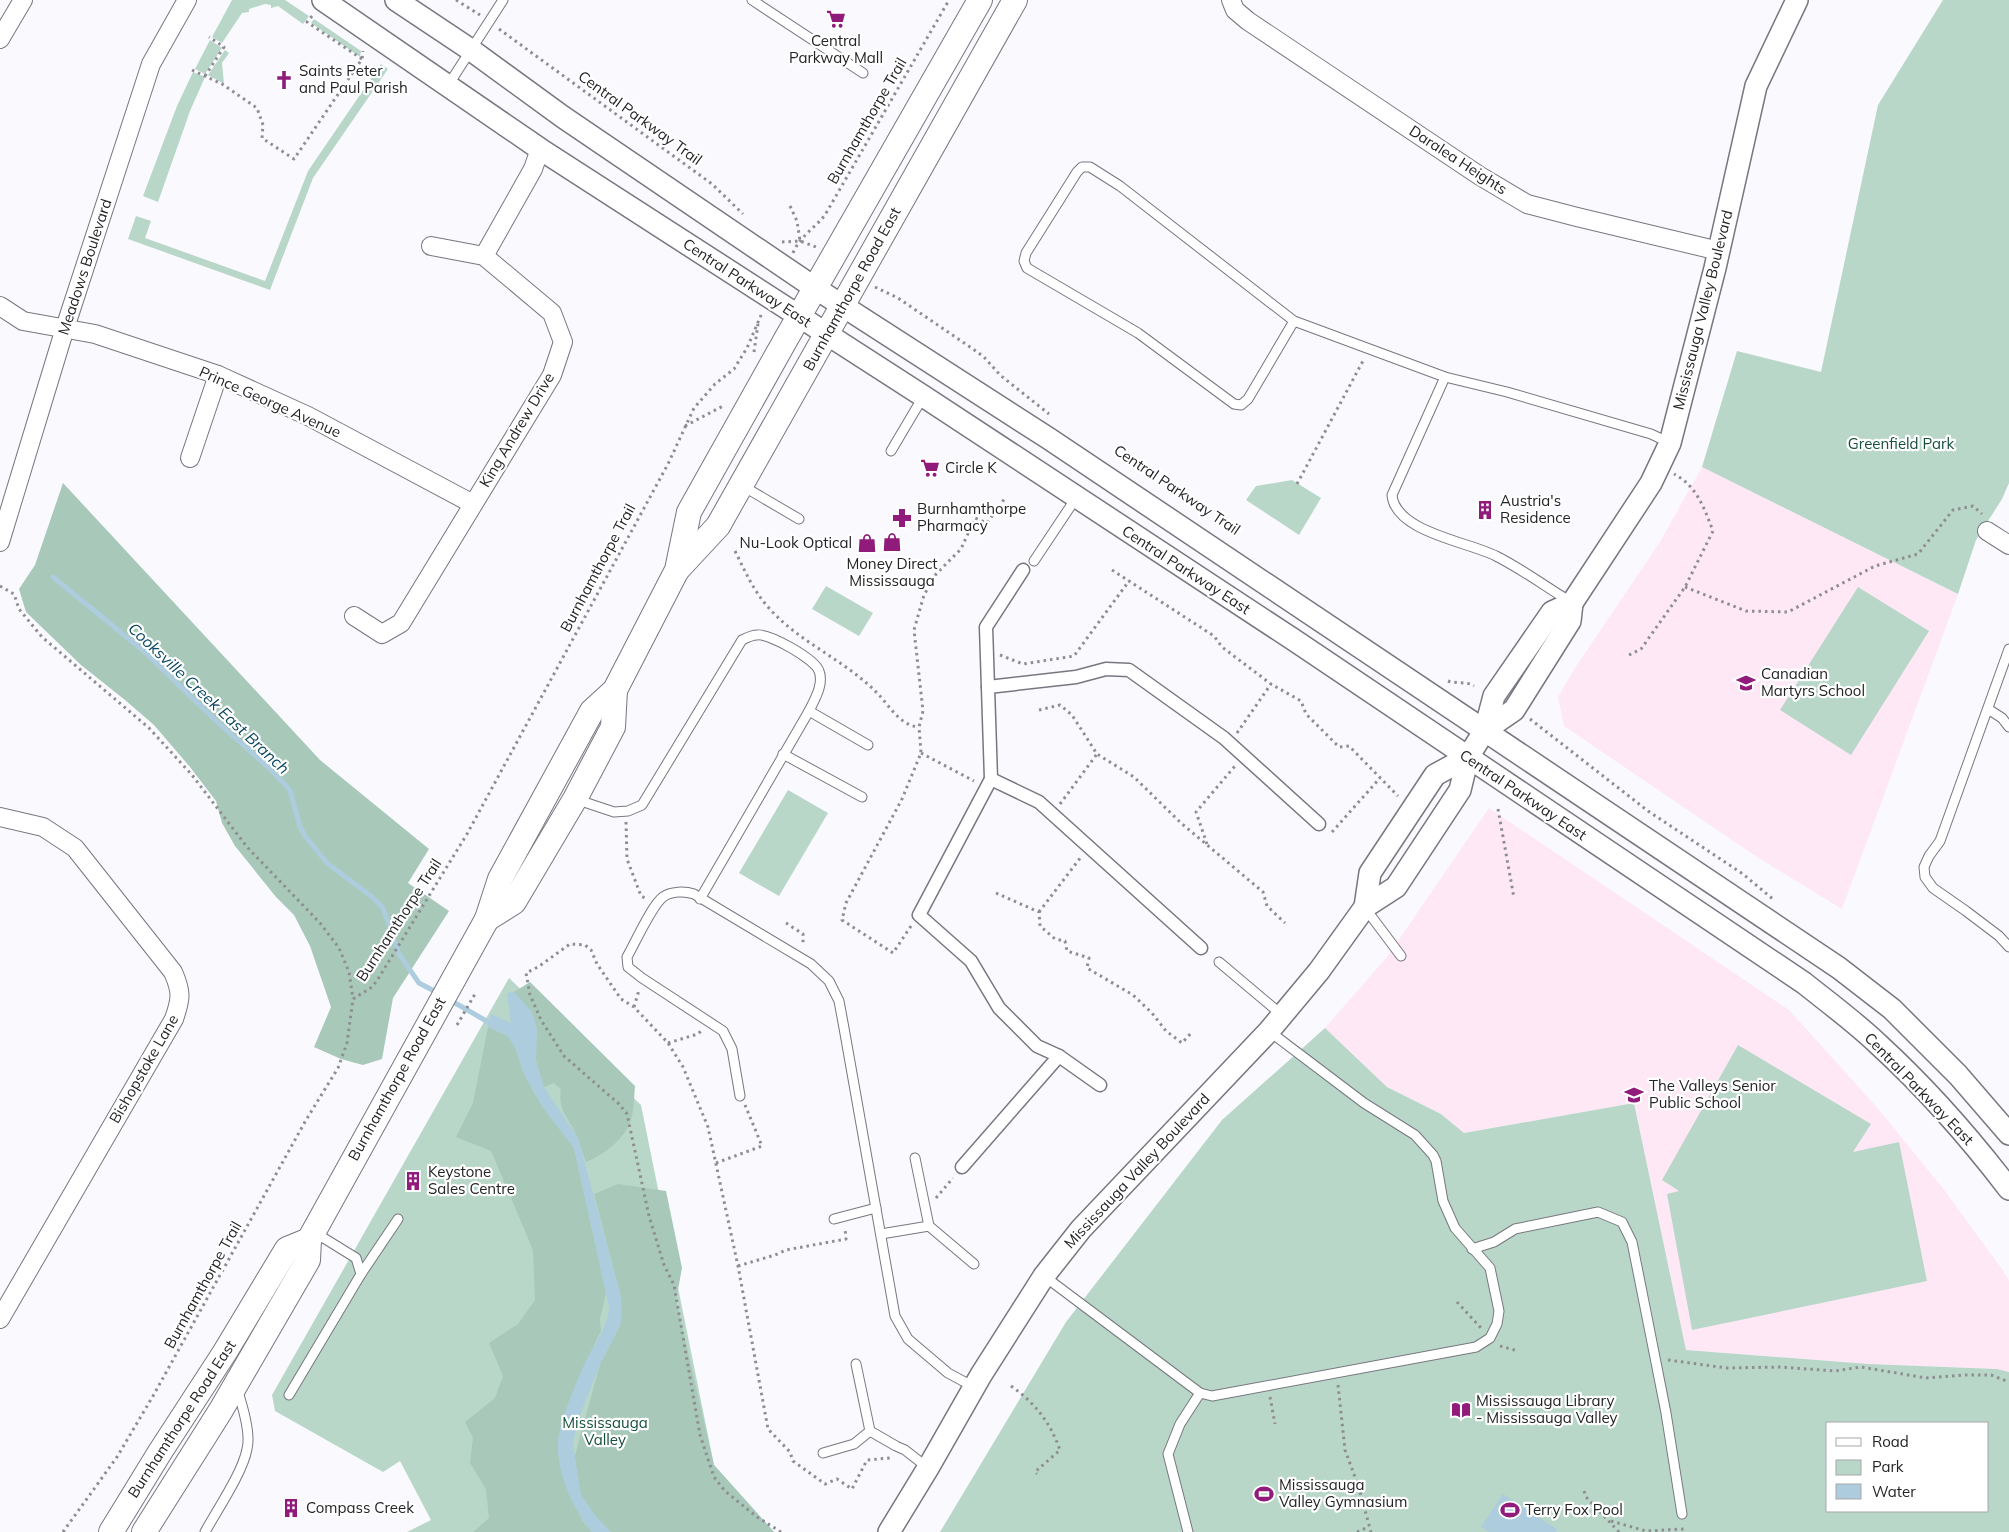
<svg xmlns="http://www.w3.org/2000/svg" width="2009" height="1532" font-family="Mulish,sans-serif">
	<style>
		.education { fill: #fee8f6 }
		.green { fill: #b9d7c9; fill-rule: evenodd }
		.forest { fill: #a8c8b9 }
		.water { fill: #adccdd }
		.lines { fill: none; stroke-linecap: round; stroke-linejoin: round }
		.stream { stroke: #adccdd; stroke-width: 5 }
		.service-casing { stroke: #777780; stroke-width: 11 }
		.pedestrian-casing { stroke: #777780; stroke-width: 15 }
		.minor-casing { stroke: #777780; stroke-width: 20 }
		.tertiary-casing { stroke: #777780; stroke-width: 24 }
		.secondary-casing { stroke: #777780; stroke-width: 26 }
		.path { stroke: #8e8e92; stroke-width: 3; stroke-dasharray: 2.5 4; stroke-linecap: butt }
		.service { stroke: #fff; stroke-width: 9 }
		.pedestrian { stroke: #fff; stroke-width: 12 }
		.minor { stroke: #fff; stroke-width: 18 }
		.tertiary { stroke: #fff; stroke-width: 21 }
		.secondary { stroke: #fff; stroke-width: 24 }
		.labels { text-anchor: middle; stroke-width: 4.5; stroke-linejoin: round; paint-order: stroke }
		.poi-label { font-size: 15px; fill: #242427; stroke: #fff; text-anchor: start }
		.street-label { font-size: 15px; fill: #242427; stroke: #fff }
		.park-label { font-size: 15px; fill: #134f39; stroke: #fff }
		.water-label { font-size: 16px; font-style: italic; fill: #0d4861; stroke: #fff }
	</style>
	<rect width="100%" height="100%" fill="#f9f9fe"/>
	<g class="education">
		<path d="M1702,467L1958,594L1842,909L1757,857L1564,726L1558,697L1575,668L1660,542Z"/>
		<path d="M1489,808L1789,1010L1874,1104L1942,1187L2004,1272L2009,1281V1372L1997,1369L1869,1364L1686,1350L1634,1103L1464,1133L1441,1114L1387,1087L1325,1028L1387,957Z"/>
	</g>
	<g class="green">
		<path d="M232,0H285L309,16L303,24L278,6L271,8V5L265,4L249,9V12L242,13L222,43L212,37Z"/>
		<path d="M1943,0H2009V483L2002,499L1976,540L1958,594L1702,467L1737,351L1821,372L1878,105Z"/>
		<path d="M314,19L361,51L360,57L311,23Z"/>
		<path d="M210,40L222,48L205,74L195,69Z"/>
		<path d="M225,50L229,53L222,63L224,84L208,75Z"/>
		<path d="M381,64L388,69L313,178L270,290L128,239L136,216L151,221L145,238L265,281L308,171Z"/>
		<path d="M193,72L205,77L190,111L158,202L143,196L177,106Z"/>
		<path d="M1292,480L1321,498L1299,535L1246,500L1256,486Z"/>
		<path d="M826,586L873,613L859,636L812,609Z"/>
		<path d="M1858,587L1929,631L1851,755L1780,710Z"/>
		<path d="M788,790L828,813L779,896L739,873Z"/>
		<path d="M509,978L641,1105L714,1465L774,1532H407L431,1520L400,1461L383,1472L275,1411L272,1395Z"/>
		<path d="M1325,1028L1387,1087L1441,1114L1464,1133L1634,1103L1686,1350L1869,1364L1997,1369L2009,1372V1532H940L1066,1322L1222,1120ZM1828,1423H1988V1511H1828Z"/>
		<path d="M1738,1045L1871,1124L1853,1152L1899,1142L1927,1281L1692,1330L1667,1194L1679,1191L1662,1180Z"/>
	</g>
	<g class="forest">
		<path d="M63,483L320,760L429,849L408,883L449,911L393,998L382,1059L363,1065L341,1059L314,1047L331,1007L310,946L294,915L276,897L235,846L222,823L216,801L190,767L154,725L125,700L81,665L26,612L19,589L35,565Z"/>
		<path d="M530,982L635,1086C634,1098 634,1112 630,1123C623,1140 602,1156 586,1162C583,1155 581,1147 578,1139C571,1120 557,1112 561,1089L554,1083L544,1087L536,1061L532,1012L514,992Z"/>
		<path d="M488,1027L508,1036L516,1049L522,1069L532,1089L544,1109L574,1148L606,1293L600,1319L601,1331L583,1368L568,1407L558,1440L582,1520L592,1532H473L489,1518L486,1489L470,1463L473,1438L465,1422L495,1398L503,1376L489,1343L518,1324L535,1300L533,1250L491,1151L456,1137L473,1103Z"/>
		<path d="M618,1184L666,1191L682,1268L676,1300L714,1465L774,1532H611L596,1517L581,1495L574,1459L600,1364L620,1326L621,1297L594,1194Z"/>
	</g>
	<g class="water">
		<path d="M514,992L532,1012L537,1029L536,1061L544,1087L578,1138L621,1297L622,1312L620,1326L600,1364L577,1423L573,1444L581,1495L596,1517L611,1532H592C572,1508 556,1472 558,1440C559,1423 578,1378 586,1361C593,1348 609,1323 609,1308C608,1303 607,1298 606,1293L574,1148L544,1109L532,1089L522,1069L516,1049L508,1036L488,1027L491,1014L511,1023L507,993Z"/>
		<path d="M1503,1494L1558,1530L1556,1532H1489L1481,1527Z"/>
	</g>
	<g class="lines">
		<g class="stream">
			<path d="M53,577L146,653L214,719L270,769L290,790L300,827L305,836L327,863L371,896L383,908L399,954L419,983L438,993"/>
			<path d="M450,1000L495,1026"/>
		</g>
		<g class="service-casing">
			<g id="service">
				<path d="M752,0L863,73"/>
				<path d="M447,87L503,0"/>
				<path d="M1294,321L1248,399L1241,405L1234,404L1138,333L1027,268L1024,261L1026,253L1077,172L1082,167H1090L1120,186L1294,321L1445,377L1507,392L1651,434L1670,443"/>
				<path d="M1445,377L1392,495C1395,532 1469,542 1496,556C1522,569 1546,587 1571,602"/>
				<path d="M891,451L923,397"/>
				<path d="M741,485L799,519"/>
				<path d="M1034,561L1076,498"/>
				<path d="M2009,649L1940,841L1929,856L1924,867L1925,877L1933,888L1966,911L1999,936L2009,947"/>
				<path d="M1988,709L2002,718L2009,727"/>
				<path d="M809,711L868,745"/>
				<path d="M783,754L862,797"/>
				<path d="M575,799L614,812L628,811L642,805L742,640C746,638 752,635 757,635C769,633 815,659 819,671C824,684 815,699 809,711L700,899"/>
				<path d="M1365,908L1401,956"/>
				<path d="M1219,962L1282,1015"/>
				<path d="M740,1096L732,1049L723,1031L642,978L628,967L627,957C635,943 652,905 663,897C671,891 685,891 694,894L811,964L829,981L839,1001L844,1028L895,1316L908,1339L948,1373L974,1387"/>
				<path d="M915,1158L929,1226L974,1264"/>
				<path d="M834,1219L876,1208"/>
				<path d="M314,1232L356,1258L361,1274L398,1219"/>
				<path d="M881,1234L929,1226"/>
				<path d="M1472,1249L1494,1242L1515,1229L1598,1212L1622,1222L1632,1242L1645,1307L1666,1413L1682,1514"/>
				<path d="M1044,1276L1200,1393L1212,1396L1476,1347L1490,1338L1497,1324L1499,1311L1490,1268L1455,1228L1443,1201L1436,1161L1433,1155L1415,1135L1364,1103L1269,1031"/>
				<path d="M289,1395L361,1274"/>
				<path d="M870,1431L896,1446L905,1450L928,1468"/>
				<path d="M823,1453L854,1444L870,1431L856,1364"/>
				<path d="M205,1532C217,1510 243,1472 247,1449C251,1434 242,1404 237,1389"/>
				<path d="M1188,1532L1168,1454L1180,1424L1200,1393"/>
			</g>
		</g>
		<g class="pedestrian-casing">
			<g id="pedestrian">
				<path d="M1023,570L986,627L991,779L919,915L971,961L999,1008L1037,1046L1059,1056L1100,1085"/>
				<path d="M988,687L1076,677L1106,669L1129,670L1224,738L1319,824"/>
				<path d="M991,779L1039,802L1201,948"/>
				<path d="M962,1167L1059,1056"/>
			</g>
		</g>
		<g class="minor-casing">
			<g id="minor">
				<path d="M1231,0L1235,10L1248,21L1480,176L1527,204L1577,217L1719,251"/>
				<path d="M0,39L23,0"/>
				<path d="M484,256L533,169L540,149"/>
				<path d="M0,306L23,321L95,334L218,375L308,416L473,504"/>
				<path d="M190,458L218,375"/>
				<path d="M1987,531L2009,545"/>
				<path d="M0,542L65,328L151,64L187,0"/>
				<path d="M354,616L382,634L401,623L552,375L563,342L552,313L484,256L431,246"/>
				<path d="M0,817L43,827L75,848L173,972C182,992 181,999 174,1019L0,1319"/>
			</g>
		</g>
		<g class="tertiary-casing">
			<g id="tertiary">
				<path d="M323,0L540,149L923,396L1294,640L1804,983C1829,1003 1855,1022 1878,1044C1926,1088 1970,1138 2009,1189"/>
				<path d="M396,0L471,50L563,117L815,288L1048,438L1839,968L1892,1009L1958,1075L2009,1134"/>
				<path d="M1485,730L1514,710L1570,621L1572,603"/>
				<path d="M1365,907L1370,873L1435,775L1468,757"/>
				<path d="M889,1532L928,1468L981,1375L1044,1276L1081,1229L1269,1031L1319,971L1365,907L1396,887L1460,790L1468,757L1485,730L1494,696L1552,612L1572,603L1576,597L1651,483L1670,443L1715,268L1756,86L1797,0"/>
			</g>
		</g>
		<g class="secondary-casing">
			<g id="secondary">
				<path d="M678,569L718,526L1015,0"/>
				<path d="M487,919L514,902L575,799L613,727L615,690"/>
				<path d="M111,1532L160,1452L225,1352L287,1249L309,1240"/>
				<path d="M144,1532L221,1410L308,1260L309,1240L487,919L500,879L592,711L615,690L677,570L689,512L786,339L980,0"/>
			</g>
		</g>
		<g class="path">
			<path d="M456,0L480,15"/>
			<path d="M312,16L307,22L362,59"/>
			<path d="M499,29L712,184L743,214"/>
			<path d="M192,70L222,84L257,108L263,125L262,138L294,159L362,59L363,51"/>
			<path d="M205,76L224,47L209,37"/>
			<path d="M790,206L797,221L800,241"/>
			<path d="M782,242L800,241L816,247"/>
			<path d="M793,253C800,236 815,228 825,215L949,0"/>
			<path d="M875,287L898,298L973,349L984,357L1000,375L1049,414"/>
			<path d="M754,352L758,324"/>
			<path d="M685,426L723,406"/>
			<path d="M1297,484L1364,359"/>
			<path d="M735,551C745,571 753,590 768,607C799,643 846,660 879,695C890,707 901,726 919,727"/>
			<path d="M1112,570L1214,636L1222,647L1271,684L1301,701L1306,714L1339,747L1349,746L1398,796"/>
			<path d="M0,586L14,594L19,609L42,637L149,728L192,775L247,847L320,923L339,948L349,972L353,999"/>
			<path d="M1685,587L1746,611L1788,612L1875,566L1918,554L1953,510L1973,506L1982,514"/>
			<path d="M1000,655L1023,664L1074,656L1129,581"/>
			<path d="M1629,655L1641,649L1685,587L1713,531C1704,508 1697,486 1674,474"/>
			<path d="M1448,681C1456,684 1467,681 1474,686"/>
			<path d="M1039,710L1060,705L1072,715L1097,754L1134,777L1181,823L1263,892L1267,906L1285,923"/>
			<path d="M1530,719L1648,811L1743,874L1774,900"/>
			<path d="M1237,733L1271,684"/>
			<path d="M921,753L974,781"/>
			<path d="M1060,804L1097,754"/>
			<path d="M1498,809L1514,898"/>
			<path d="M626,822L627,859L641,896L645,898"/>
			<path d="M1332,832L1380,778"/>
			<path d="M1207,844L1196,812L1235,766"/>
			<path d="M996,893L1039,912L1040,926L1055,939L1065,941L1067,951L1089,958L1087,968L1133,995L1152,1013L1166,1031L1182,1043L1192,1032"/>
			<path d="M1039,912L1081,857"/>
			<path d="M786,923L803,934V946"/>
			<path d="M911,926L893,953L842,920L846,903L902,799L921,753L919,727L923,711L914,630L924,595L936,574L961,549L975,518L987,523L1005,498"/>
			<path d="M634,1007L639,990"/>
			<path d="M457,1025L475,994"/>
			<path d="M668,1043L698,1034L702,1030"/>
			<path d="M716,1163L762,1146L745,1105"/>
			<path d="M936,1198L953,1178"/>
			<path d="M738,1266L775,1255L786,1250L846,1239L845,1228"/>
			<path d="M1457,1302L1481,1328"/>
			<path d="M1500,1346L1518,1351"/>
			<path d="M1668,1360L1727,1368L1781,1367L1835,1371L1861,1367L1926,1378L1965,1375H1991L2009,1382"/>
			<path d="M1338,1385L1345,1450L1358,1485L1371,1532"/>
			<path d="M1011,1386C1035,1403 1050,1422 1060,1450L1035,1472L1037,1474"/>
			<path d="M1270,1397L1275,1424"/>
			<path d="M1584,1491L1586,1497L1619,1532"/>
			<path d="M1611,1521L1646,1531L1684,1529"/>
			<path d="M63,1532L117,1457L153,1396L306,1120L338,1068L347,1043L353,999L372,987L378,979L467,834L668,464L694,408L715,384L734,369L747,348L762,313"/>
			<path d="M781,1532L757,1517L725,1491L714,1477L700,1435L674,1285L664,1265L649,1216L627,1114L619,1104L564,1056L541,1020L530,995L526,973L538,967L570,944L585,945L591,950L597,964L621,999L634,1007L668,1043L683,1067L708,1127L738,1266L768,1429L790,1452L793,1461L825,1484L837,1479L852,1489L867,1460L890,1458"/>
			<path d="M1357,1532L1368,1527"/>
		</g>
		<use href="#service" class="service"/>
		<use href="#pedestrian" class="pedestrian"/>
		<use href="#minor" class="minor"/>
		<use href="#tertiary" class="tertiary"/>
		<use href="#secondary" class="secondary"/>
	</g>
	<defs>
		<g id="supermarket-bare" transform="scale(1.5)"><path d="M-6-5.5h2.5l.6 2H6L4.5 2H-2.5L-4.4-4H-6ZM-1.5 3.2a1.3 1.3 0 1 0 .1 0ZM3 3.2a1.3 1.3 0 1 0 .1 0Z" fill="#901b7b" stroke="#fff" stroke-width="2.5" paint-order="stroke"/></g>
		<g id="church-bare" transform="scale(1.5)"><path d="M-1.2-6h2.4v3.5h3.3v2.4h-3.3V6h-2.4V-.1h-3.3v-2.4h3.3Z" fill="#901b7b" stroke="#fff" stroke-width="2.5" paint-order="stroke"/></g>
		<g id="building-bare" transform="scale(1.5)"><path d="M-4-6H4V6H1V3H-1V6H-4ZM-2.5-4.3h1.7v1.8h-1.7ZM.8-4.3h1.7v1.8H.8ZM-2.5-1h1.7V.8h-1.7ZM.8-1h1.7V.8H.8Z" fill="#901b7b" stroke="#fff" stroke-width="2.5" paint-order="stroke"/></g>
		<g id="pharmacy-bare" transform="scale(1.5)"><path d="M-2-6h4v4h4v4h-4v4h-4v-4h-4v-4h4Z" fill="#901b7b" stroke="#fff" stroke-width="2.5" paint-order="stroke"/></g>
		<g id="shop-bare" transform="scale(1.5)"><path d="M-5-2.5h2.3a2.7 3.5 0 0 1 5.4 0H5L5.5 6h-11ZM-1.5-2.5h3a1.5 2.3 0 0 0-3 0Z" fill="#901b7b" stroke="#fff" stroke-width="2.5" paint-order="stroke"/></g>
		<g id="school-bare" transform="scale(1.5)"><path d="M0-5L7-2L0 1L-7-2ZM-4 1L0 2.5L4 1V4Q0 6-4 4Z" fill="#901b7b" stroke="#fff" stroke-width="2.5" paint-order="stroke"/></g>
		<g id="library-bare" transform="scale(1.5)"><path d="M-6-4Q-3-5.5-.7-3.5V5Q-3 3-6 4ZM6-4Q3-5.5 .7-3.5V5Q3 3 6 4Z" fill="#901b7b" stroke="#fff" stroke-width="2.5" paint-order="stroke"/></g>
		<g id="stadium-bare" transform="scale(1.5)"><path d="M0-5a6.5 5 0 1 0 0 10a6.5 5 0 1 0 0-10ZM-3.5-1.8h7v3.6h-7Z" fill="#901b7b" stroke="#fff" stroke-width="2.5" paint-order="stroke"/></g>
	</defs>
	<g fill-rule="evenodd">
		<use href="#supermarket-bare" x="836" y="19"/>
		<use href="#church-bare" x="284" y="80"/>
		<use href="#supermarket-bare" x="930" y="468"/>
		<use href="#building-bare" x="1485" y="510"/>
		<use href="#pharmacy-bare" x="902" y="518"/>
		<use href="#shop-bare" x="892" y="542"/>
		<use href="#shop-bare" x="867" y="543"/>
		<use href="#school-bare" x="1746" y="683"/>
		<use href="#school-bare" x="1634" y="1095"/>
		<use href="#building-bare" x="413" y="1181"/>
		<use href="#library-bare" x="1461" y="1410"/>
		<use href="#stadium-bare" x="1264" y="1494"/>
		<use href="#building-bare" x="291" y="1508"/>
		<use href="#stadium-bare" x="1510" y="1510"/>
	</g>
	<g class="labels">
		<g class="poi-label">
			<text x="836" y="46" text-anchor="middle">Central<tspan x="836" dy="17">Parkway Mall</tspan></text>
			<text x="299" y="76">Saints Peter<tspan x="299" dy="17">and Paul Parish</tspan></text>
			<text x="945" y="473">Circle K</text>
			<text x="1500" y="506">Austria's<tspan x="1500" dy="17">Residence</tspan></text>
			<text x="917" y="514">Burnhamthorpe<tspan x="917" dy="17">Pharmacy</tspan></text>
			<text x="852" y="548" text-anchor="end">Nu-Look Optical</text>
			<text x="892" y="569" text-anchor="middle">Money Direct<tspan x="892" dy="17">Mississauga</tspan></text>
			<text x="1761" y="679">Canadian<tspan x="1761" dy="17">Martyrs School</tspan></text>
			<text x="1649" y="1091">The Valleys Senior<tspan x="1649" dy="17">Public School</tspan></text>
			<text x="428" y="1177">Keystone<tspan x="428" dy="17">Sales Centre</tspan></text>
			<text x="1476" y="1406">Mississauga Library<tspan x="1476" dy="17">- Mississauga Valley</tspan></text>
			<text x="1279" y="1490">Mississauga<tspan x="1279" dy="17">Valley Gymnasium</tspan></text>
			<text x="306" y="1513">Compass Creek</text>
			<text x="1525" y="1515">Terry Fox Pool</text>
		</g>
		<g class="street-label">
			<text transform="translate(640 118) rotate(36)" y="5">Central Parkway Trail</text>
			<text transform="translate(867 121) rotate(-60)" y="5">Burnhamthorpe Trail</text>
			<text transform="translate(1458 160) rotate(33)" y="5">Daralea Heights</text>
			<text transform="translate(85 267) rotate(-72)" y="5">Meadows Boulevard</text>
			<text transform="translate(747 283) rotate(33)" y="5">Central Parkway East</text>
			<text transform="translate(852 289) rotate(-61)" y="5">Burnhamthorpe Road East</text>
			<text transform="translate(1703 310) rotate(-76)" y="5">Mississauga Valley Boulevard</text>
			<text transform="translate(270 402) rotate(24)" y="5">Prince George Avenue</text>
			<text transform="translate(517 430) rotate(-59)" y="5">King Andrew Drive</text>
			<text transform="translate(1177 490) rotate(34)" y="5">Central Parkway Trail</text>
			<text transform="translate(598 568) rotate(-62)" y="5">Burnhamthorpe Trail</text>
			<text transform="translate(1186 570) rotate(33)" y="5">Central Parkway East</text>
			<text transform="translate(1523 795) rotate(34)" y="5">Central Parkway East</text>
			<text transform="translate(399 920) rotate(-57)" y="5">Burnhamthorpe Trail</text>
			<text transform="translate(144 1069) rotate(-60)" y="5">Bishopstoke Lane</text>
			<text transform="translate(397 1079) rotate(-61)" y="5">Burnhamthorpe Road East</text>
			<text transform="translate(1919 1089) rotate(46)" y="5">Central Parkway East</text>
			<text transform="translate(1137 1171) rotate(-47)" y="5">Mississauga Valley Boulevard</text>
			<text transform="translate(203 1285) rotate(-61)" y="5">Burnhamthorpe Trail</text>
			<text transform="translate(182 1419) rotate(-57)" y="5">Burnhamthorpe Road East</text>
		</g>
		<g class="park-label">
			<text x="1901" y="449">Greenfield Park</text>
			<text x="605" y="1428">Mississauga<tspan x="605" dy="17">Valley</tspan></text>
		</g>
		<g class="water-label">
			<text transform="translate(209 698) rotate(43)" y="6">Cooksville Creek East Branch</text>
		</g>
	</g>
	<rect x="1826" y="1422" width="162" height="90" fill="#ffffff" stroke="#a7a7a9"/>
	<rect x="1836" y="1438" width="25" height="8" fill="#ffffff" stroke="#a7a7a9"/>
	<text x="1872" y="1447" font-size="15" fill="#242427">Road</text>
	<rect x="1836" y="1460" width="25" height="15" fill="#b9d7c9" stroke="#a7a7a9"/>
	<text x="1872" y="1472" font-size="15" fill="#242427">Park</text>
	<rect x="1836" y="1484" width="25" height="15" fill="#adccdd" stroke="#a7a7a9"/>
	<text x="1872" y="1497" font-size="15" fill="#242427">Water</text>
</svg>
